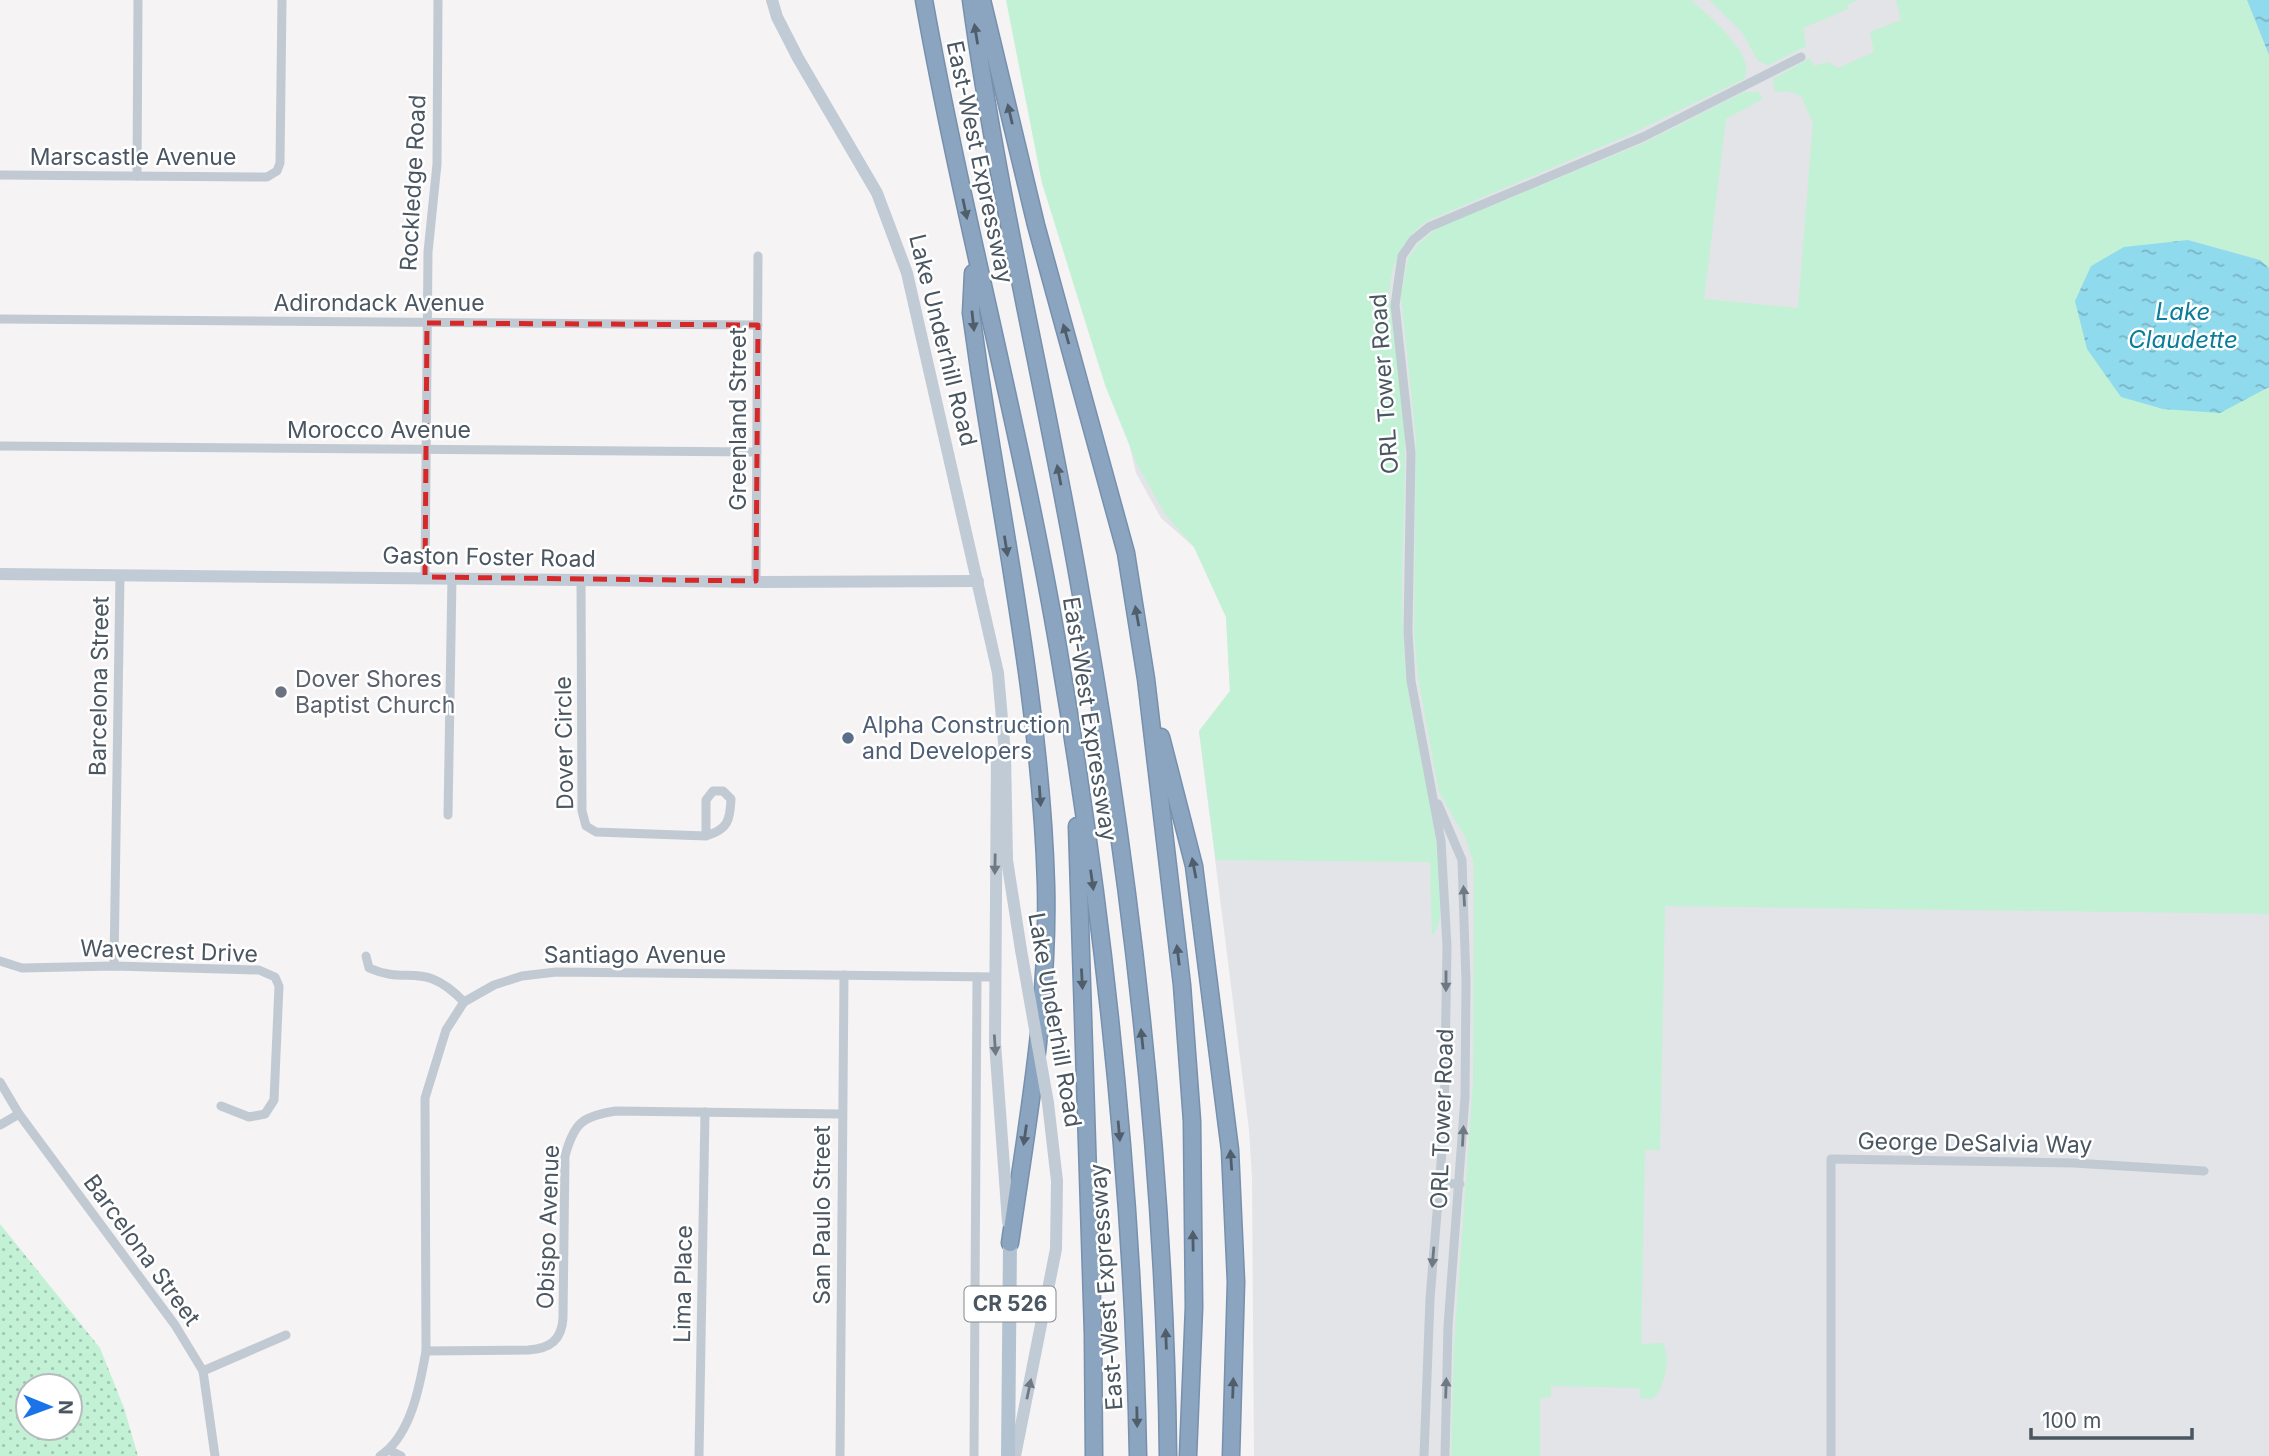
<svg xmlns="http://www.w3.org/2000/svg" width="2269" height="1456" font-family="Inter,sans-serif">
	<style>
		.airport { fill: #e2e4e7 }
		.green { fill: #c3f1d5 }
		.park { fill: url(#park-dots); fill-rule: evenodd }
		.water { fill: url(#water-ripples) }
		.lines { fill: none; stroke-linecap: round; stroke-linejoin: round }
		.highway-casing { stroke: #7690ad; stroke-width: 19 }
		.street { stroke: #c1cad2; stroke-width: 9 }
		.secondary { stroke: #c1cbd6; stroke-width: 12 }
		.primary { stroke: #b3c2d1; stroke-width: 14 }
		.highway { stroke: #8ba5c1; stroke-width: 16 }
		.secondary-bridge { stroke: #c1cbd6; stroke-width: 12 }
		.oneway { fill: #505e6b }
		.oneway2 { fill: #6e7984 }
		.oneway3 { fill: #6e7983 }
		.marked { fill: none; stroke: #d62828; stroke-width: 5; stroke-dasharray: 14 9; stroke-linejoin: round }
		.worship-dot { fill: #6b7280; stroke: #fff; stroke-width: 2.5 }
		.service-dot { fill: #5c6f8a; stroke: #fff; stroke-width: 2.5 }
		.labels { text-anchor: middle; stroke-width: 5; stroke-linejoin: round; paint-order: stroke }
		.shield { fill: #fff; stroke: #808990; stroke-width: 2 }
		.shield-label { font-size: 21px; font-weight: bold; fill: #4a5661 }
		.street-label { font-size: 23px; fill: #4a5661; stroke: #fff }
		.worship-label { font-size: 23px; fill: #5b616d; stroke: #fff; text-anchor: start }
		.service-label { font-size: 23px; fill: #4e5e75; stroke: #fff; text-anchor: start }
		.water-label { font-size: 24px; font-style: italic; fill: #0c7c9b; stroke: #fff }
	</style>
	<defs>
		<pattern id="park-dots" width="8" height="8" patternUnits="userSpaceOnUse" patternTransform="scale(1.75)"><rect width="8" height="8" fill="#c3f1d5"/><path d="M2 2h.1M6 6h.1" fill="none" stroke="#a0c6b0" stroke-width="1.8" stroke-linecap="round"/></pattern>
		<pattern id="water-ripples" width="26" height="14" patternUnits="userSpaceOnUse" patternTransform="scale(1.75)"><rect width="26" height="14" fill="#90daee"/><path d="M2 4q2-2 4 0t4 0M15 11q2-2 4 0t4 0" fill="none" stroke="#78b4c4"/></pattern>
	</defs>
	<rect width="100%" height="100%" fill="#f5f3f3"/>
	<path class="airport" d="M1009,0H2269V1456H1254L1252,1178L1249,1129L1199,731L1230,691L1226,617L1194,547L1161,518L1136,473L1115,383L1042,183Z"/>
	<g class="green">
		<path d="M1006,0H1691C1706,14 1758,55 1744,79L1629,135L1427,221C1400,241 1391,264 1389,296C1396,347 1404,398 1405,449C1405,537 1395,626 1412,713C1419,745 1458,919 1432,935L1430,862L1216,860L1199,731L1230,691L1226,617L1194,547L1165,514L1137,464L1105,385L1042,183Z"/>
		<path d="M1709,0H1859L1847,5L1848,9L1803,28L1806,46L1769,65L1758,61L1742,32Z"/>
		<path d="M1896,0H2247L2269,55V268L2260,260L2188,240L2264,391L2269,387V914L1665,906L1660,1150H1645L1641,1344L1663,1343C1671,1358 1665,1389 1652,1399L1640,1398V1388L1551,1386V1397L1540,1398V1456H1451L1454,1345L1473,1084L1474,882L1473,861L1465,837L1439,792L1418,677L1414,634L1416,439L1401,295L1408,259L1417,245L1437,228L1644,143L1744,92H1758L1763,99L1726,119L1704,299L1798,308L1813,123L1801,96L1788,91L1775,92L1773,79L1810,58L1814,66L1828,62L1838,68L1874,52L1870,32L1901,20Z"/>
	</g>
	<path class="park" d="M0,1224L100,1348L124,1408L138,1456H0ZM28,1386H70V1428H28Z"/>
	<g class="water">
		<path d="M2247,0H2269V55Z"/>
		<path d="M2188,240L2260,260L2269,268V387L2220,413L2163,409L2121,397L2087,349L2075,301L2091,266L2124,247Z"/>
	</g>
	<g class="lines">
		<g class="highway-casing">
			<g id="highway">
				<path d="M924,0C963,219 1022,434 1059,653C1104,917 1133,1188 1138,1456"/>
				<path d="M971,0C998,198 1046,392 1080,589C1131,875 1165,1166 1168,1456"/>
				<path d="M982,0L1036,225L1126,553L1146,679L1182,985L1192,1121L1194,1307L1188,1456"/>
				<path d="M973,273L971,313L979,369C1005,540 1041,711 1046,885C1049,1005 1027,1125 1010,1243"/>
				<path d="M1161,737L1194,866L1230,1150L1236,1282L1231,1456"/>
				<path d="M1077,826L1093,1334L1094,1456"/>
			</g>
		</g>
		<g class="street">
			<path d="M0,175L267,177L277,171L280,163L282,0"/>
			<path d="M137,176L138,0"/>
			<path d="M0,319L758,325"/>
			<path d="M0,446L757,452"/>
			<path d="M425,577L428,252L437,164L438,0"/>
			<path d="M581,579L582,811L586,826L596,832L706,836C728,829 730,821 731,799L723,791H713L706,800V836"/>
			<path d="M756,581L758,256"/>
			<path d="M1438,804L1462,860L1466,982L1465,1097L1448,1326L1445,1456"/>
			<path d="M448,815L452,577"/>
			<path d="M366,956L369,968C409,986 423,959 464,1002"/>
			<path d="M0,961L22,968L114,966L259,970L275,977L279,986L274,1100L265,1114L249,1117L221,1106"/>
			<path d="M114,966L120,575"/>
			<path d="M0,1082L19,1114L175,1325L203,1371L215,1456"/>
			<path d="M0,1125L19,1114"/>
			<path d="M1439,1183L1460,1184"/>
			<path d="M426,1351L528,1350C549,1349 562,1340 563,1318L565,1156C574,1123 582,1116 616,1111L842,1114"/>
			<path d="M203,1371L286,1335"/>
			<path d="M389,1450L401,1456"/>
			<path d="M380,1456C411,1436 420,1385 426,1351L425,1098L446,1030L464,1002L494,985L522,976L556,972L994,977"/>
			<path d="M699,1456L705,1112"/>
			<path d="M840,1456L844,975"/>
			<path d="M974,1456L977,977"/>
			<path d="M1424,1456L1430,1299L1444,1126L1447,946L1441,841L1411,681L1408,632L1411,453L1395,305L1402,256L1413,240L1429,227L1643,137L1801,57"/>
			<path d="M1831,1456V1159L2074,1163L2204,1171"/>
		</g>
		<g class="secondary">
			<path d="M772,0L777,17L798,58L877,193L907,273L998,673L1005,754L1007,860L1021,950"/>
			<path d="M0,574L763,582L978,581"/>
			<path d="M997,754L995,1043L1008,1222"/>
			<path d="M1015,1456L1056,1249L1057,1181L1048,1103"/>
		</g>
		<path class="primary" d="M1008,1456L1010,1243"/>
		<use href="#highway" class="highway"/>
		<path class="secondary-bridge" d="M1021,950L1048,1103"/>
	</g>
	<defs><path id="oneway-solid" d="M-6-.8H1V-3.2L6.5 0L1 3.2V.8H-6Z" transform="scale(1.75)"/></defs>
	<g class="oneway">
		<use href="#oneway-solid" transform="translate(976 34) rotate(-99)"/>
		<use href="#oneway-solid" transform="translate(1010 114) rotate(-103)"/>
		<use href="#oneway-solid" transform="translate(965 209) rotate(78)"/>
		<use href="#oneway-solid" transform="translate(973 321) rotate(84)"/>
		<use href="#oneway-solid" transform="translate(1066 334) rotate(-106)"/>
		<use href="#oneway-solid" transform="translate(1059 475) rotate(-101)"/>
		<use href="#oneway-solid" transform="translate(1006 546) rotate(81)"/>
		<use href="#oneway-solid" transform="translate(1137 616) rotate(-100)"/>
		<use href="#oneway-solid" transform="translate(1040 796) rotate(86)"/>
		<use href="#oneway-solid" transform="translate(1194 868) rotate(-101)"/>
		<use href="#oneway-solid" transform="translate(1092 880) rotate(82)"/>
		<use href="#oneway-solid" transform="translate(1178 955) rotate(-97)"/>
		<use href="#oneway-solid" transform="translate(1082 979) rotate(87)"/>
		<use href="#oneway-solid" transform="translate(1142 1039) rotate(-96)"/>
		<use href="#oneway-solid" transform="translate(1119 1131) rotate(85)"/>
		<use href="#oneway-solid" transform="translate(1025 1135) rotate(98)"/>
		<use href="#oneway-solid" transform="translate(1231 1160) rotate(-94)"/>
		<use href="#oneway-solid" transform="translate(1193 1241) rotate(-91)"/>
		<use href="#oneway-solid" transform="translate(1166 1339) rotate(-92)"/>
		<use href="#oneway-solid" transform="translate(1233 1388) rotate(-88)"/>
		<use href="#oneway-solid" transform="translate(1137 1417) rotate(89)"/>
	</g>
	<g class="oneway2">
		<use href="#oneway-solid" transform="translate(995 864) rotate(91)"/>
		<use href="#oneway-solid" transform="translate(995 1045) rotate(86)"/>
		<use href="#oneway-solid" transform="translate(1029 1389) rotate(-78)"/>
	</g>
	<g class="oneway3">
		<use href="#oneway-solid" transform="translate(1464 896) rotate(-93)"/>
		<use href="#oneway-solid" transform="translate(1446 981) rotate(90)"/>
		<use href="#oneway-solid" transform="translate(1463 1136) rotate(-87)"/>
		<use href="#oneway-solid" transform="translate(1433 1257) rotate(95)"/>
		<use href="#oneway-solid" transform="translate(1446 1388) rotate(-88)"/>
	</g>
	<path class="marked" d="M427,323L758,325L756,581L425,577Z"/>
	<circle class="worship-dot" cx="281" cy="692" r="7"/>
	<circle class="service-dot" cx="848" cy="738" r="7"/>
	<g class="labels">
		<rect class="shield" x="964.5" y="1286.5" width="91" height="35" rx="5"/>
		<g class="shield-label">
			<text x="1010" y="1311">CR 526</text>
		</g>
		<g class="street-label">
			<text x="133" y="165">Marscastle Avenue</text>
			<text transform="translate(980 162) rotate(78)" y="8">East-West Expressway</text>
			<text transform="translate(413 183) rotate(-87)" y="8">Rockledge Road</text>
			<text x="379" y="311">Adirondack Avenue</text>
			<text transform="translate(943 340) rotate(76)" y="8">Lake Underhill Road</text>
			<text transform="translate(1384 384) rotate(-94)" y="8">ORL Tower Road</text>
			<text transform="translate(738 419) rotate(-90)" y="8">Greenland Street</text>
			<text x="379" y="438">Morocco Avenue</text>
			<text transform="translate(489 557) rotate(1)" y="8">Gaston Foster Road</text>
			<text transform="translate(99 686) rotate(-89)" y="8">Barcelona Street</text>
			<text transform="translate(1090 719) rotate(81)" y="8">East-West Expressway</text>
			<text transform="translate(564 743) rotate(-91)" y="8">Dover Circle</text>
			<text transform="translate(169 951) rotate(2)" y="8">Wavecrest Drive</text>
			<text x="635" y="963">Santiago Avenue</text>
			<text transform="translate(1055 1020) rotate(80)" y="8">Lake Underhill Road</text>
			<text transform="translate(1442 1119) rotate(-88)" y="8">ORL Tower Road</text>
			<text transform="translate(1975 1143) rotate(1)" y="8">George DeSalvia Way</text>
			<text transform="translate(822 1215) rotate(-90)" y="8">San Paulo Street</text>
			<text transform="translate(548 1227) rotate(-88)" y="8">Obispo Avenue</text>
			<text transform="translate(142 1250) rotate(54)" y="8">Barcelona Street</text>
			<text transform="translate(683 1284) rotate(-89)" y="8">Lima Place</text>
			<text transform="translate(1106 1287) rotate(-94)" y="8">East-West Expressway</text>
		</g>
		<g class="worship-label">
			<text x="295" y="687">Dover Shores<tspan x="295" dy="26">Baptist Church</tspan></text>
		</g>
		<g class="service-label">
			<text x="862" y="733">Alpha Construction<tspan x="862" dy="26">and Developers</tspan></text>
		</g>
		<g class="water-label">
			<text x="2183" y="320">Lake<tspan x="2183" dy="28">Claudette</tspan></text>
		</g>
	</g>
	<g transform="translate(49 1407) rotate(91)"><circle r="33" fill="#ffffff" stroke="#b7bbc0" stroke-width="2"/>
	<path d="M0-5L12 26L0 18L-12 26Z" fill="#1a73e8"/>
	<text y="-10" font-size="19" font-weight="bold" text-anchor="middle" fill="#4a5661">N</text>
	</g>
	<path d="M2031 1428v10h161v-10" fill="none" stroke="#4a5661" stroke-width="3.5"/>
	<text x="2042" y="1428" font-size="21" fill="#4a5661" stroke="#ffffff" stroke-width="5" paint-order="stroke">100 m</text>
</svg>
